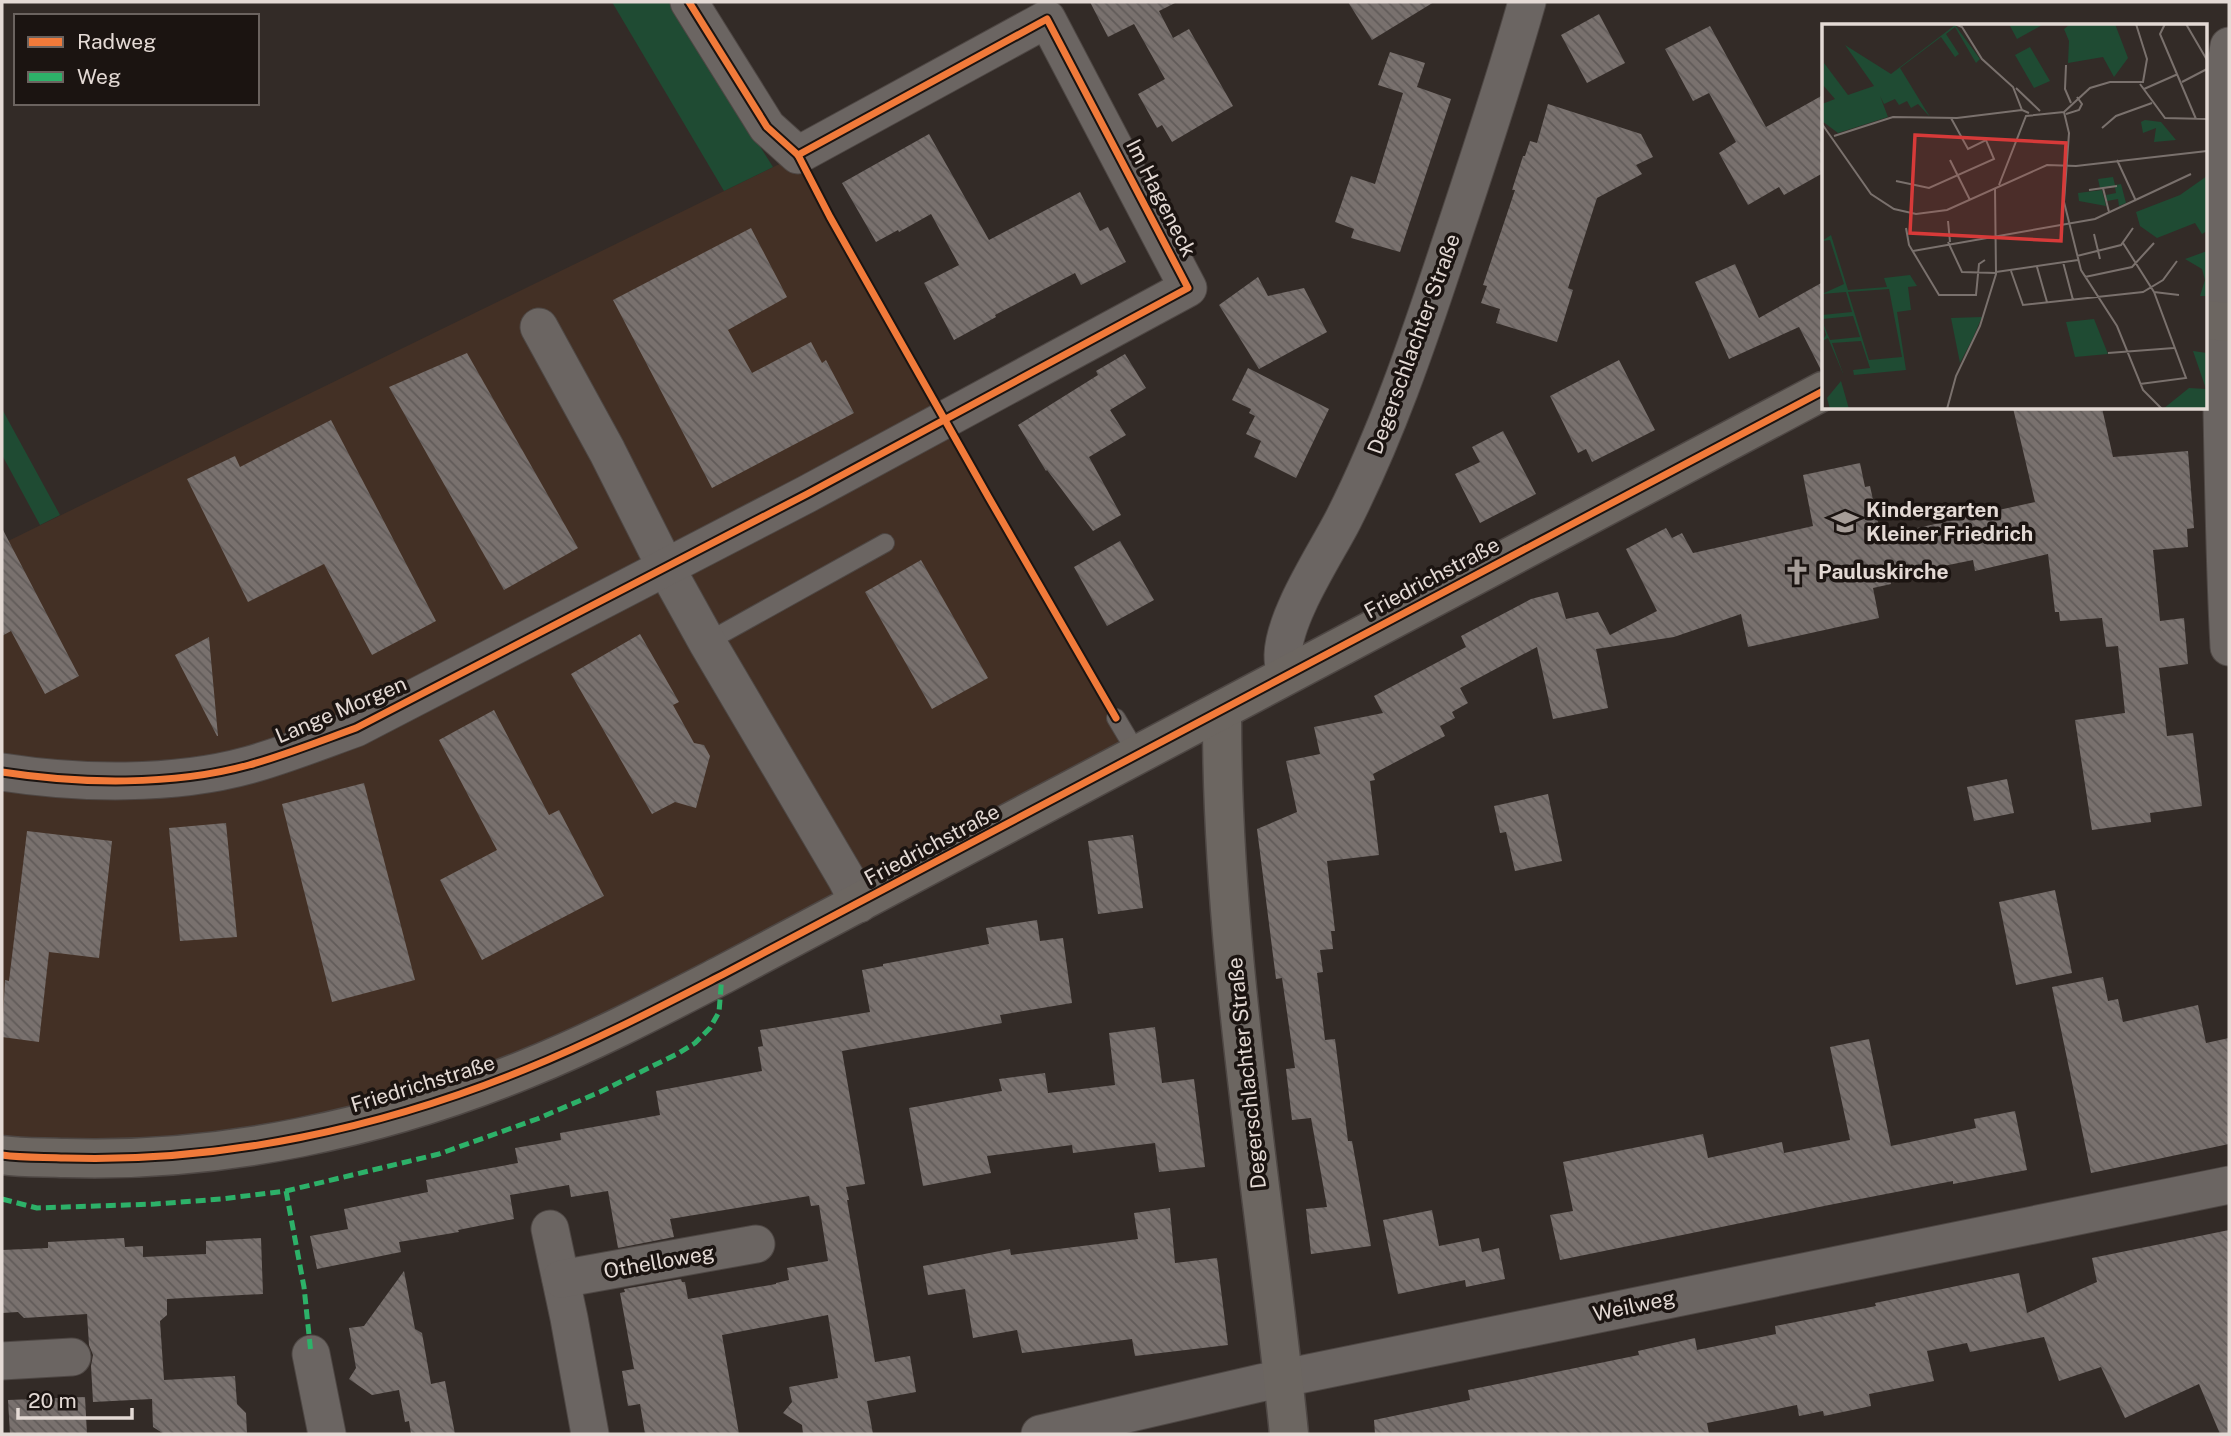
<svg xmlns="http://www.w3.org/2000/svg" width="2231" height="1436" font-family="'Public Sans',sans-serif">
	<style>
		.built { fill: #433025 }
		.grass { fill: #1f4b33 }
		.building { fill: url(#building-back-hatch) }
		.lines { fill: none; stroke-linecap: round; stroke-linejoin: round }
		.lane-casing { stroke: #4e4744; stroke-width: 20 }
		.street-casing { stroke: #4e4744; stroke-width: 39 }
		.secondary-casing { stroke: #4e4744; stroke-width: 41 }
		.lane { stroke: #6b6562; stroke-width: 18 }
		.street { stroke: #6b6562; stroke-width: 37 }
		.secondary { stroke: #6c6661; stroke-width: 38 }
		.quiet { stroke: #2db169; stroke-width: 5; stroke-dasharray: 10 5; stroke-linecap: butt }
		.cycleway-casing { stroke: #1b1411; stroke-width: 11 }
		.cycleway { stroke: #f17a3a; stroke-width: 7 }
		.labels { text-anchor: middle; stroke-width: 7; stroke-linejoin: round; paint-order: stroke }
		.street-label { font-size: 21px; fill: #e4dad5; stroke: #1b1411 }
		.poi-label { font-size: 21px; font-weight: bold; fill: #e4dad5; stroke: #1b1411; text-anchor: start }
		.inset-road { fill: none; stroke: #7a716d; stroke-width: 2 }
		.view { fill: #d73a39; fill-opacity: 0.15; stroke: #d73a39; stroke-width: 3.5 }
		.inset-edge { fill: none; stroke: #e4dad5; stroke-width: 3.5 }
	</style>
	<defs>
		<pattern id="building-back-hatch" width="6" height="6" patternUnits="userSpaceOnUse" patternTransform="scale(1.75)"><rect width="6" height="6" fill="#79716e"/><path d="M-1 5l2 2M0 0l6 6M5-1l2 2" fill="none" stroke="#615b59"/></pattern>
	</defs>
	<rect width="100%" height="100%" fill="#332b27"/>
	<path class="built" d="M798,155L830,217L989,498L1138,755L722,975L345,1126L2,1155V544Z"/>
	<g class="grass">
		<path d="M612,2H669L773,167L724,191Z"/>
		<path d="M2,409L60,515L40,525L2,455Z"/>
	</g>
	<g class="building">
		<path d="M1090,2H1177L1159,11L1173,38L1189,29L1233,106L1172,142L1162,125L1157,128L1138,94L1165,79L1134,24L1108,37Z"/>
		<path d="M1348,2H1434L1372,40Z"/>
		<path d="M1599,14L1625,63L1587,83L1561,35Z"/>
		<path d="M1710,26L1766,127L1823,95V173L1784,195L1779,187L1748,205L1719,153L1736,142L1709,93L1693,101L1665,49Z"/>
		<path d="M1390,52L1425,63L1417,87L1451,99L1400,252L1351,238L1354,229L1335,222L1351,176L1375,184L1403,93L1378,85Z"/>
		<path d="M1548,104L1641,134L1653,157L1636,165L1642,174L1597,198L1568,288L1573,290L1557,342L1496,323L1500,309L1481,303L1487,286L1483,285L1515,190H1512L1523,156H1525L1530,141L1537,143Z"/>
		<path d="M929,134L989,240L1080,192L1100,231L1108,227L1126,262L1081,285L1075,273L995,315L996,317L954,340L924,283L959,265L931,214L899,232L898,230L876,242L842,183Z"/>
		<path d="M751,228L787,297L728,330L752,373L811,342L822,363L826,360L854,413L712,488L613,300Z"/>
		<path d="M1735,264L1759,318L1823,282V369L1821,370L1799,327L1729,359L1695,282Z"/>
		<path d="M1258,277L1268,296L1304,288L1327,332L1259,369L1219,305Z"/>
		<path d="M467,353L578,548L504,590L389,387Z"/>
		<path d="M1125,354L1146,388L1110,410L1126,435L1089,457L1121,515L1093,531L1047,470L1046,471L1018,425L1098,375L1096,371Z"/>
		<path d="M1619,360L1655,430L1592,462L1586,449L1578,453L1550,396Z"/>
		<path d="M1248,368L1329,409L1296,478L1254,457L1261,441L1246,434L1255,416L1249,413L1251,409L1232,400Z"/>
		<path d="M2013,408H2102L2113,457L2188,451L2194,528L2187,529L2188,547L2153,550L2160,621L2184,618L2188,664L2159,668L2167,736L2193,733L2202,806L2150,813L2151,822L2092,830L2075,720L2125,713L2118,646L2106,647L2102,618L2060,621L2059,612H2055L2048,554L1975,571L1973,560L1890,577L1891,584L1873,588L1879,618L1775,641L1748,647L1741,614L1674,637L1596,649L1608,708L1553,719L1537,647L1460,688L1468,703L1452,712L1455,718L1440,726L1445,736L1373,774L1375,780L1370,781L1379,855L1327,861L1335,931H1331L1333,949L1320,950L1323,972L1317,973L1325,1040L1335,1039L1348,1141H1352L1371,1246L1311,1254L1306,1209L1327,1207L1311,1118L1292,1120L1286,1069L1295,1068L1282,978L1276,979L1257,829L1297,812L1286,761L1320,754L1314,727L1383,713L1374,696L1466,647L1461,636L1531,599L1558,592L1566,619L1598,612L1610,635L1657,611L1626,549L1666,528L1672,538L1682,533L1693,553L1813,526L1803,475L1860,463L1865,487L1870,486L1881,536L2035,502Z"/>
		<path d="M331,420L436,621L372,655L324,564L248,602L187,479L235,456L240,467Z"/>
		<path d="M1503,431L1536,494L1480,523L1455,474L1480,462L1472,447Z"/>
		<path d="M2,528L79,676L45,694L11,631L2,636Z"/>
		<path d="M1120,541L1154,600L1107,626L1074,567Z"/>
		<path d="M921,560L988,678L932,709L865,592Z"/>
		<path d="M640,634L679,702L673,705L694,743L704,745L710,756L696,808L675,802L652,814L571,674Z"/>
		<path d="M209,637L218,736H217L175,655Z"/>
		<path d="M494,710L549,815L559,810L604,896L482,960L440,880L497,850L439,740Z"/>
		<path d="M2007,779L2014,813L1974,821L1967,787Z"/>
		<path d="M364,783L415,980L332,1002L282,804Z"/>
		<path d="M1548,794L1562,861L1515,871L1506,832L1500,833L1494,806Z"/>
		<path d="M226,823L237,937L180,941L169,828Z"/>
		<path d="M27,831L112,841L99,958L49,952L39,1042L2,1037L5,980L9,981Z"/>
		<path d="M1133,835L1143,908L1098,914L1088,841Z"/>
		<path d="M2055,890L2072,973L2016,985L1999,902Z"/>
		<path d="M1037,920L1040,941L1063,938L1072,1003L1000,1015L1002,1023L842,1051L865,1184L846,1187L849,1200H847L875,1362L910,1356L916,1392L867,1401L873,1434H803L802,1425L783,1413L792,1402L789,1387L838,1378L828,1315L722,1335L739,1434H645L640,1404L628,1406L622,1371L634,1369L620,1293L625,1292L624,1289L681,1279L682,1282H685L688,1299L776,1284V1283L789,1280L787,1268L828,1261L819,1205L811,1206L809,1196L670,1219L674,1237L618,1248L608,1191L571,1197L569,1185L510,1195L514,1219L458,1230L459,1232L399,1242L401,1252L317,1269L310,1236L348,1229L344,1209L428,1192L426,1180L518,1163L515,1148L561,1140L560,1133L660,1115L656,1091L762,1071L758,1047L763,1046L760,1030L870,1012L862,970L883,966V964L989,944L986,928Z"/>
		<path d="M2103,977L2108,1001L2118,999L2123,1022L2198,1005L2206,1043L2229,1038V1144L2091,1173L2052,987Z"/>
		<path d="M1155,1027L1162,1083L1194,1079L1205,1167L1159,1172L1155,1143L1073,1153L1072,1145L987,1156L991,1173L923,1186L909,1108L1002,1091L999,1079L1045,1073L1048,1093L1115,1085L1109,1033Z"/>
		<path d="M1869,1039L1891,1146L1976,1128L1974,1119L2015,1111L2027,1170L1953,1184V1181L1829,1205L1560,1260L1550,1215L1573,1211L1563,1162L1703,1134L1708,1158L1782,1142L1784,1153L1850,1140L1830,1047Z"/>
		<path d="M1170,1208L1175,1263L1217,1258L1228,1345L1135,1356L1132,1339L1022,1353L1017,1330L973,1338L965,1289L928,1295L923,1266L1010,1249L1011,1255L1138,1239L1134,1213Z"/>
		<path d="M1432,1210L1439,1246L1479,1238L1482,1252L1499,1248L1505,1279L1466,1287L1465,1280L1398,1294L1383,1220Z"/>
		<path d="M2229,1230V1434H2220L2199,1384L2125,1418L2101,1367L2059,1381L2044,1337L1970,1352L1967,1343L1927,1351L1934,1381L1869,1394L1871,1406L1824,1416L1823,1411L1799,1416L1797,1405L1707,1423L1709,1434H1375L1374,1420L1470,1400L1468,1390L1639,1355L1638,1351L1695,1338L1697,1350L1776,1334L1775,1326L1876,1306L1875,1303L2019,1273L2027,1313L2097,1282L2092,1258Z"/>
		<path d="M124,1238L125,1247L143,1246V1257L206,1254V1241L261,1238L263,1294L167,1299V1315L160,1321L164,1380L235,1376L237,1404L246,1413L247,1434H164L153,1427L152,1399L93,1402L91,1366L93,1355L89,1345L87,1314L24,1318L18,1312L2,1313V1250L48,1248V1242Z"/>
		<path d="M404,1271L415,1329L422,1333L431,1384L445,1381L455,1434H411L409,1421L405,1422L399,1390L372,1395L349,1379L356,1368L349,1328L364,1326Z"/>
		<path d="M85,1397L87,1434H10L8,1400Z"/>
	</g>
	<g class="lines">
		<g class="lane-casing">
			<g id="lane">
				<path d="M707,642L885,543"/>
				<path d="M1116,718L1138,755"/>
			</g>
		</g>
		<g class="street-casing">
			<g id="street">
				<path d="M2229,46C2224,76 2218,106 2216,136C2211,196 2219,257 2220,317C2223,427 2223,537 2229,647"/>
				<path d="M539,327L607,451L666,568L707,642L846,878L859,904"/>
				<path d="M1285,676C1284,669 1283,662 1283,655C1284,616 1325,555 1343,520C1386,435 1417,345 1447,254C1475,170 1503,87 1527,2"/>
				<path d="M2,772C79,784 173,786 249,765C285,755 320,741 356,728L807,494L1188,288L1047,19L798,155L767,127L689,2"/>
				<path d="M550,1229L569,1318L590,1434"/>
				<path d="M561,1279L756,1244"/>
				<path d="M311,1354L327,1434"/>
				<path d="M2,1361L72,1357"/>
				<path d="M1040,1434L1260,1383L2229,1185"/>
			</g>
		</g>
		<g class="secondary-casing">
			<g id="secondary">
				<path d="M2205,320L2229,322"/>
				<path d="M1222,710C1221,953 1265,1193 1289,1434"/>
				<path d="M2,1155C23,1158 44,1157 65,1158C221,1163 382,1128 526,1069C593,1042 658,1008 722,975L1823,391"/>
			</g>
		</g>
		<use href="#lane" class="lane"/>
		<use href="#street" class="street"/>
		<use href="#secondary" class="secondary"/>
		<g class="quiet">
			<path d="M286,1191L304,1287L311,1354"/>
			<path d="M2,1199L37,1208L155,1204L221,1199L286,1191L439,1154L537,1119L600,1092L679,1053L695,1043L710,1028L719,1012L722,975"/>
		</g>
		<g class="cycleway-casing">
			<g id="cycleway">
				<path d="M689,2L767,127L798,155L830,217L989,498L1116,718"/>
				<path d="M2,772C79,784 173,786 249,765C285,755 320,741 356,728L807,494L1188,288L1047,19L798,155"/>
				<path d="M2,1155C23,1158 44,1157 65,1158C221,1163 382,1128 526,1069C593,1042 658,1008 722,975L1823,391"/>
			</g>
		</g>
		<use href="#cycleway" class="cycleway"/>
	</g>
	<defs>
		<g id="school-bare" transform="scale(2.1)"><path d="M0-5L7-2L0 1L-7-2ZM-4 1L0 2.5L4 1V4Q0 6-4 4Z" fill="#a69d98" stroke="#1b1411" stroke-width="2.5" paint-order="stroke"/></g>
		<g id="church-bare" transform="scale(2.1)"><path d="M-1.2-6h2.4v3.5h3.3v2.4h-3.3V6h-2.4V-.1h-3.3v-2.4h3.3Z" fill="#a69d98" stroke="#1b1411" stroke-width="2.5" paint-order="stroke"/></g>
	</defs>
	<g fill-rule="evenodd">
		<use href="#school-bare" x="1845" y="522"/>
		<use href="#church-bare" x="1797" y="572"/>
	</g>
	<g class="labels">
		<g class="street-label">
			<text transform="translate(1161 198) rotate(63)" y="7">Im Hageneck</text>
			<text transform="translate(1414 344) rotate(-70)" y="7">Degerschlachter Straße</text>
			<text transform="translate(1432 578) rotate(-28)" y="7">Friedrichstraße</text>
			<text transform="translate(341 710) rotate(-23)" y="7">Lange Morgen</text>
			<text transform="translate(932 845) rotate(-28)" y="7">Friedrichstraße</text>
			<text transform="translate(1247 1073) rotate(-96)" y="7">Degerschlachter Straße</text>
			<text transform="translate(423 1084) rotate(-17)" y="7">Friedrichstraße</text>
			<text transform="translate(659 1262) rotate(-10)" y="7">Othelloweg</text>
			<text transform="translate(1634 1306) rotate(-12)" y="7">Weilweg</text>
		</g>
		<g class="poi-label">
			<text x="1866" y="517">Kindergarten<tspan x="1866" dy="24">Kleiner Friedrich</tspan></text>
			<text x="1818" y="579">Pauluskirche</text>
		</g>
	</g>
	<g transform="translate(1822 24)">
		<rect width="385" height="385" fill="#332b27"/>
		<path d="M187,0H222L195,15ZM248,0H293L306,34L292,53L281,33L246,39L247,17L242,5ZM133,1L158,35L154,39L133,3L124,10L137,30L133,33L119,13L78,44L108,93L96,80L89,84L85,77L77,81L73,75L62,80L58,72L66,93L16,109L0,97V80L13,75L0,60L2,39L26,71L52,62L23,21L69,50ZM385,152V207L380,210L373,199L335,214L318,202L314,188L358,171ZM291,153L293,161L299,160L304,179L297,182L296,175L285,177L284,171L294,169L293,163L278,164L276,155ZM280,166L284,182L257,177L256,169ZM9,211L26,266L65,263L62,254L88,251L95,262L86,263L89,286L75,288L84,346L32,351L31,346L48,344L39,317L10,319L22,352L6,314L0,317L4,311L0,297L8,316L38,313L31,292L0,295V291L30,288L24,268L0,270L22,260L8,216L0,217ZM67,265L80,333L47,336L26,268ZM385,227V272H378L383,256L380,245L363,235ZM160,293L150,316L138,339L129,294ZM272,295L286,330L253,333L244,298ZM371,327L385,329V385H341L367,364L384,365ZM19,357L27,385H8L5,374Z" fill="#1f4b33" fill-rule="evenodd"/>
		<path d="M208,23L228,57L212,64L193,31Z" fill="#1f4b33"/>
		<path d="M323,96L339,98L354,116L332,118L334,104L321,109L319,98Z" fill="#1f4b33"/>
		<path class="inset-road" d="M133,0L140,3L160,35L191,63L200,86L207,89M343,0L338,10L374,95M364,0L385,36M244,41L243,65L249,79M360,58L385,45M318,60L343,94L385,95M194,64L218,87M322,65L356,50M242,88L247,109L242,178L259,246L295,302L321,366L340,385M242,88L268,64L288,58H321L325,35L314,0M244,90L257,86L260,80L255,73M0,100L49,170L72,185L94,190L125,186L225,141L254,142L385,127M280,104L294,92L330,79M12,112L71,93L135,94L200,86M128,136L148,176M295,136L314,177M74,157L107,164L172,135L164,116L146,125L129,94M177,161L204,92L242,88M281,164L287,188M267,166L295,162M126,197L128,218M84,204L87,221L117,271H154L157,240L163,236M272,210L278,235M126,218L140,248L174,249M301,219L332,268L364,354L318,360M91,227L273,195L369,150M255,232L299,221L311,204M241,238L251,276M215,243L225,278M189,247L201,281L321,268L341,256L355,237M174,248L256,236M263,253L310,243L332,219M332,268L357,271M286,329L352,324M125,385L134,352L158,302L174,250L173,164"/>
		<path class="view" d="M93,111L244,119L239,217L88,209Z"/>
		<rect width="385" height="385" class="inset-edge"/>
	</g>
	<rect width="2231" height="1436" fill="none" stroke="#e4dad5" stroke-width="7"/>
	<rect x="14" y="14" width="245" height="91" fill="#1b1411" stroke="#6b635f" stroke-width="2"/>
	<rect x="28" y="37" width="35" height="10" fill="#f17a3a" stroke="#6b635f" stroke-width="2"/>
	<text x="77" y="49" font-size="21" fill="#e4dad5">Radweg</text>
	<rect x="28" y="72" width="35" height="10" fill="#2db169" stroke="#6b635f" stroke-width="2"/>
	<text x="77" y="84" font-size="21" fill="#e4dad5">Weg</text>
	<path d="M18 1408v10h114v-10" fill="none" stroke="#e4dad5" stroke-width="3.5"/>
	<text x="28" y="1408" font-size="21" fill="#e4dad5" stroke="#1b1411" stroke-width="5" paint-order="stroke">20 m</text>
</svg>
